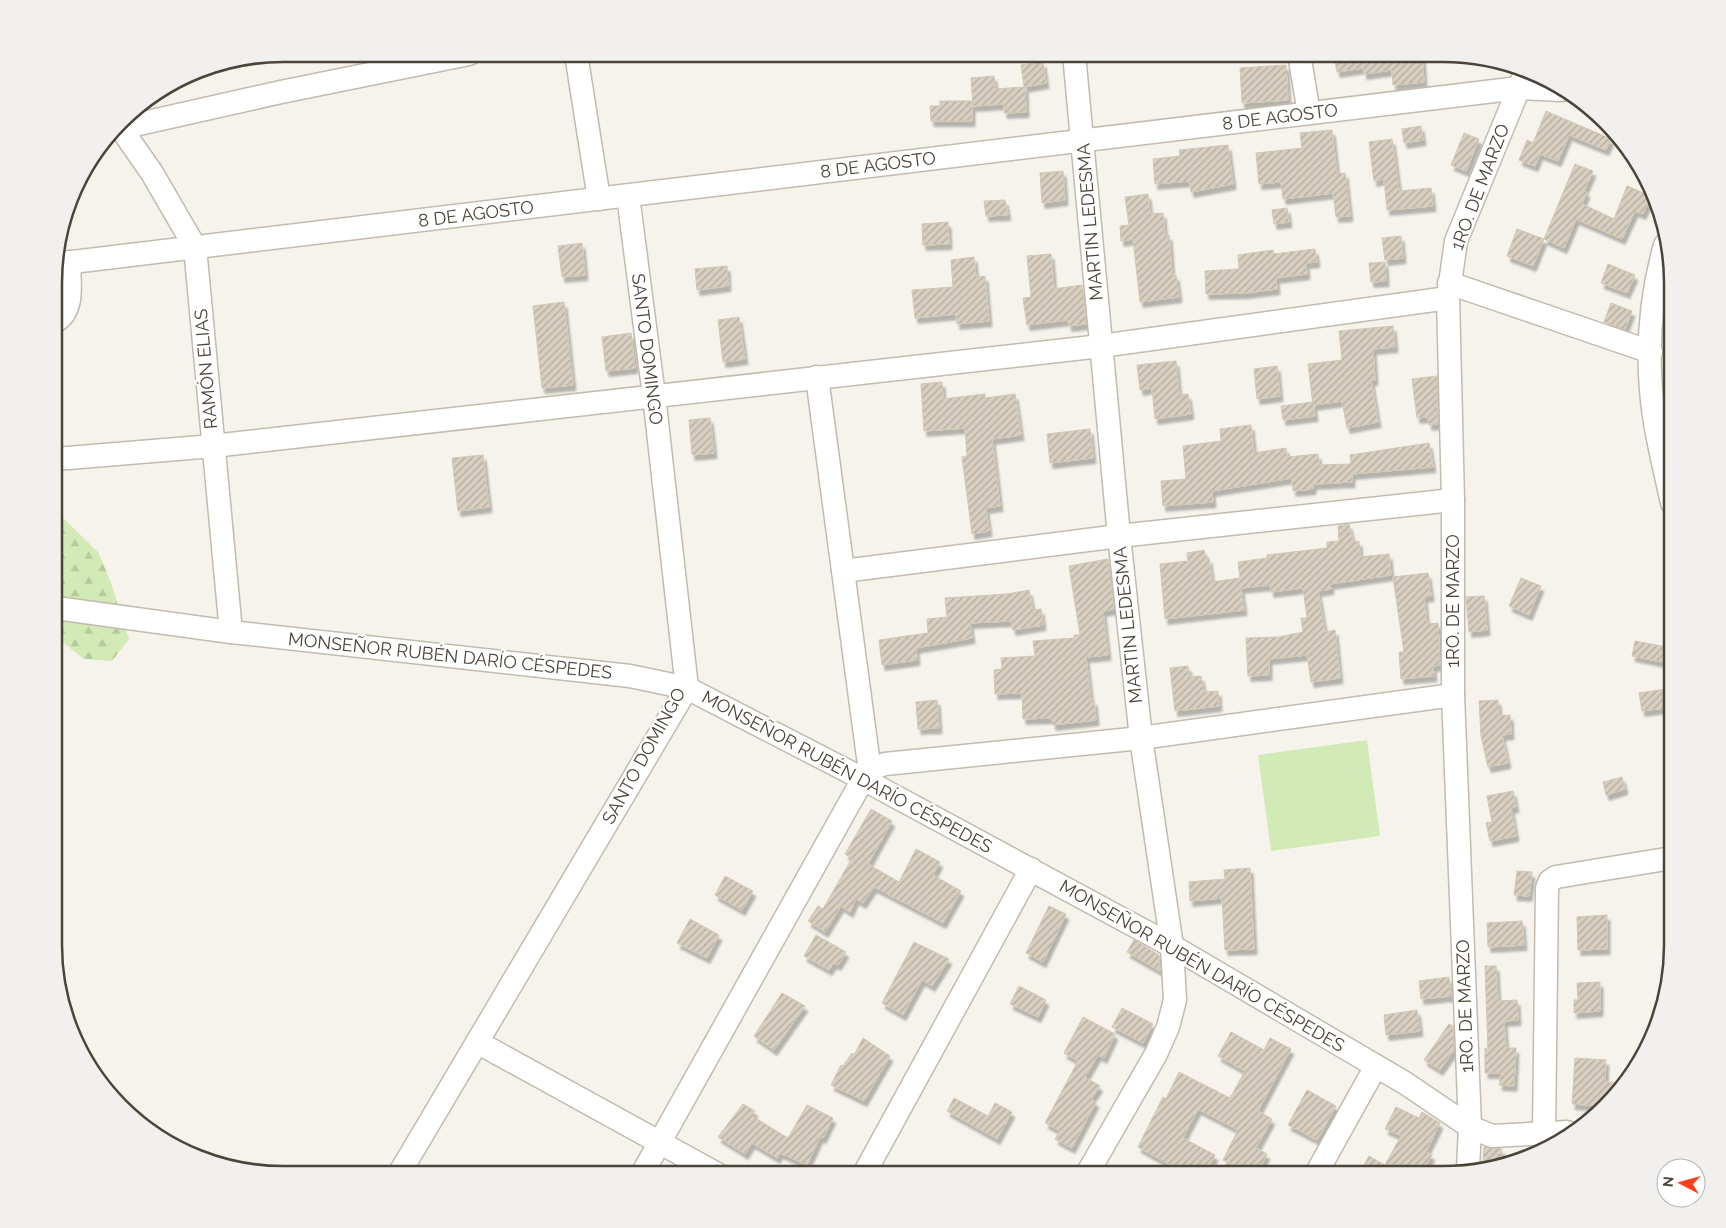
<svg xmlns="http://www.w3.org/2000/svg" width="1726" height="1228" font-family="Raleway,sans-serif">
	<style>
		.grass { fill: #d2eab5 }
		.forest { fill: url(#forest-firs) }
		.building { fill: url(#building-hatch); stroke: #d3c7b4; filter: url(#shadow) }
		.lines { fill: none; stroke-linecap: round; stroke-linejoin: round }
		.minor-casing { stroke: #c2bbae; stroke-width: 25 }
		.minor { stroke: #fff; stroke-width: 22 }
		.labels { text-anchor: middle; stroke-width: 4.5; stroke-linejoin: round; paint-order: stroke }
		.street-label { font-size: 18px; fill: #4b4439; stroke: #fff }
		.rim { fill: none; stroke: #4b4439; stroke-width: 2.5 }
	</style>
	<defs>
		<pattern id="forest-firs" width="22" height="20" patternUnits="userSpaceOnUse" patternTransform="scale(1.25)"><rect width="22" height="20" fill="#d2eab5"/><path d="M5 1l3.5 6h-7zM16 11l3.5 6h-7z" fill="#b6ca9c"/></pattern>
		<pattern id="building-hatch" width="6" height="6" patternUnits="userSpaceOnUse" patternTransform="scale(1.25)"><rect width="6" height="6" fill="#d8cfc1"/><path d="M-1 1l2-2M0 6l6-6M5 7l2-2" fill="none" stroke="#b1aa9e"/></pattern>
		<filter id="shadow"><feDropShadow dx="3" dy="5.5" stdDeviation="1" flood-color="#0004"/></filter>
	</defs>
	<rect width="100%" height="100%" fill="#f6f3ec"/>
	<path class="grass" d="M1367,740L1380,836L1271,851L1258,755Z"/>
	<path class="forest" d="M56,511L98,552L110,580L129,639L112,661L84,659L56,637Z"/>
	<g class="building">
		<path d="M1334,54H1422L1424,82L1393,85L1392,70L1364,74L1363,68L1337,72Z"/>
		<path d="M1043,62L1046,83L1024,87L1021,65Z"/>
		<path d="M1286,65L1288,100L1242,103L1240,68Z"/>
		<path d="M994,76L995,89L1025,87L1026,112L1004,113V104L973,106L971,78Z"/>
		<path d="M940,101H972V121H931L930,106H940Z"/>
		<path d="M1546,111L1611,139L1606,150L1569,135L1558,161L1540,154L1535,166L1519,160L1527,140L1533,143Z"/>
		<path d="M1421,126L1423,140L1404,143L1402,129Z"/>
		<path d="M1332,130L1337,174L1345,173L1350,216L1336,217L1333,193L1283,199L1281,182L1259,184L1256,153L1302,148L1300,133Z"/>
		<path d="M1464,133L1479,139L1466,171L1451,165Z"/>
		<path d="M1392,139L1399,191L1431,188L1433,206L1387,210L1384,179L1374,181L1369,142Z"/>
		<path d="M1228,145L1233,184L1191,192L1189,181L1155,184L1153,159L1180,156L1179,150Z"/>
		<path d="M1575,164L1593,171L1584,191L1587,192L1582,204L1614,219L1627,186L1651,196L1643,214L1635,211L1622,239L1576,219L1564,248L1544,239Z"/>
		<path d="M1063,171L1065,200L1042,203L1040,173Z"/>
		<path d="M1148,194L1150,214L1163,213L1165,236L1169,235L1172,275H1176L1179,297L1140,302L1133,239L1121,241L1120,226L1129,225L1125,197Z"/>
		<path d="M1005,200L1008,215L986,216L984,201Z"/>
		<path d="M1287,208L1289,222L1274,224L1272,210Z"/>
		<path d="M948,222L949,244L923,245L922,224Z"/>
		<path d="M1517,229L1544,239L1533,266L1507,256Z"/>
		<path d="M1401,236L1403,258L1385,260L1382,238Z"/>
		<path d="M582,243L585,275L562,277L558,246Z"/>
		<path d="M1315,249L1317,262L1306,263L1307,274L1276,278L1277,289L1246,293L1206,294L1205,271L1239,269L1238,255L1273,250L1274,254Z"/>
		<path d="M1051,254L1054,289L1082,285L1086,324L1069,326L1068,320L1027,325L1023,298L1031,297L1027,256Z"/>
		<path d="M974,257L976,277L985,276L989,321L957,324L956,314L915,318L912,290L953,287L951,260Z"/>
		<path d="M1385,262L1386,281L1371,282L1369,263Z"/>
		<path d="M1608,264L1635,275L1627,293L1601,283Z"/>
		<path d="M727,266L728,286L697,290L695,269Z"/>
		<path d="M564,302L573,385L542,388L533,306Z"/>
		<path d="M1611,303L1632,311L1625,329L1604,322Z"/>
		<path d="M739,317L745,359L723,362L718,320Z"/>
		<path d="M1393,326L1395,347L1373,349L1375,380H1371L1378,422L1347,428L1342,401L1313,405L1308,364L1342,360L1339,331Z"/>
		<path d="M631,333L635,368L606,371L602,337Z"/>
		<path d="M1176,361L1179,395L1188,394L1191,414L1155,419L1152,388L1140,390L1137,365Z"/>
		<path d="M1277,366L1280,396L1257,399L1254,369Z"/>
		<path d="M1437,376L1438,424L1429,425L1428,417L1417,418L1412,379Z"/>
		<path d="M942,382L943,399L985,394V398L1015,394L1021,435L992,439L1000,506L986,508L989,531L972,534L962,457L967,456L965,428L924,431L921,384Z"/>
		<path d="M1313,402L1315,416L1283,420L1281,406Z"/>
		<path d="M710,418L714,453L692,455L689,420Z"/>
		<path d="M1251,425L1254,453L1286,448L1287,457L1318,454L1319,465L1351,464L1350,455L1429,443L1433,467L1352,474V482L1313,484V489L1293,491L1292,478L1212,491L1213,502L1163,506L1161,481L1186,479L1183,446L1221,441L1220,429Z"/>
		<path d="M1090,429L1093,458L1050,463L1047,434Z"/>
		<path d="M483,455L489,507L458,511L452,458Z"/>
		<path d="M1349,524L1353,542L1359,541L1360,557L1389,554L1391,575L1330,584L1331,589L1318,591L1325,632L1335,630L1340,678L1311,682L1307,655L1269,659V675L1248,676L1246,638L1279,637L1303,632L1301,618H1307L1303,588L1271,592L1270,585L1241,588L1244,610L1165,619L1160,564L1188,561L1187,553L1204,550L1206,559L1209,558L1212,582L1240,578L1238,562L1267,558V555L1327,548V542L1339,541L1338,526Z"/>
		<path d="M1108,559L1114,609L1103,611L1108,655L1086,657L1091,701L1094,700L1096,720L1053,725L1052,718L1023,719L1022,693L995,694L994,670L1002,669L1001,658L1035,656L1033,641L1074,638V635H1080L1069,566Z"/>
		<path d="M1428,573L1431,596L1424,597L1427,624L1438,623L1440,665L1433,666L1434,676L1401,679L1399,652H1404L1393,577Z"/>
		<path d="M1521,578L1541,586L1529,615L1509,606Z"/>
		<path d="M1029,590L1033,610L1041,609L1043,625L1013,630L1011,621L970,623L972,638L916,648L917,660L882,665L879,640L928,633L927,619L947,617L945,598L1007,594Z"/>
		<path d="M1484,596L1487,630L1469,632L1466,597Z"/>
		<path d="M1635,641L1672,648V664L1632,656Z"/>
		<path d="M1188,666L1190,677L1201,676L1204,692L1218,691L1219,706L1175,711L1170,668Z"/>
		<path d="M1672,688V707L1642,711L1639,693Z"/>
		<path d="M937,700L939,728L918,729L916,702Z"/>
		<path d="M1498,700L1499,716L1510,715L1511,734L1502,735L1508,763L1488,767L1481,736L1479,701Z"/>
		<path d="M1622,777L1625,789L1606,795L1603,782Z"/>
		<path d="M1513,791L1516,807L1511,808L1516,836L1490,841L1486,823L1492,822L1487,796Z"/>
		<path d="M871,809L892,821L868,864L899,882L916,849L940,862L933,875L961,891L943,923L874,887L863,903L856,899L850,912L841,906L825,932L808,921L818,906L823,909L852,858L845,854Z"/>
		<path d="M1250,868L1254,949L1225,950L1222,898L1190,901L1189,882L1225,879L1224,870Z"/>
		<path d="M1517,871L1532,872L1529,896L1514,895Z"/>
		<path d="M725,876L753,891L742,910L715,895Z"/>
		<path d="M1049,906L1066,914L1043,962L1026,953Z"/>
		<path d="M1607,915V949L1578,950L1577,917Z"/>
		<path d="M690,919L719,935L707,958L677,943Z"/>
		<path d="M1522,921L1524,945L1488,947L1487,923Z"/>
		<path d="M816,935L846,952L838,965L834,963L829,970L804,956Z"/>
		<path d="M1134,940L1159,955L1160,971L1127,952Z"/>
		<path d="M914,942L949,959L932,986L922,980L903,1015L882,1003Z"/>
		<path d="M1485,966H1496L1498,1001L1517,1000L1518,1020L1504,1021L1506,1048H1516L1514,1086L1499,1085L1501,1073H1485V1048L1488,1050Z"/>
		<path d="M1449,977L1451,996L1421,999L1419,981Z"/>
		<path d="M1600,982V1011L1574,1013V1000H1578L1577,983Z"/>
		<path d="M1019,986L1046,1000L1038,1017L1010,1004Z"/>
		<path d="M782,993L805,1006L774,1050L754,1036Z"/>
		<path d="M1122,1008L1153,1024L1143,1043L1112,1027Z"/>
		<path d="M1417,1010L1420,1031L1386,1035L1384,1015Z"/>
		<path d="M1083,1017L1115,1034L1104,1058L1098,1055L1085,1077L1100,1086L1091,1099L1096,1102L1072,1148L1055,1139L1060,1131L1045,1123L1078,1061L1064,1053Z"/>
		<path d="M1449,1024L1453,1026L1454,1050L1440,1070L1424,1060Z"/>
		<path d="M1231,1032L1264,1050L1270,1038L1291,1049L1258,1111L1272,1119L1256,1148L1267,1154L1257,1174H1249L1223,1160L1238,1130L1198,1109L1183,1138L1215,1155L1205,1174H1177L1179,1170L1138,1147L1163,1097L1166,1099L1179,1072L1230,1098L1245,1071L1218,1056Z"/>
		<path d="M863,1038L890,1056L864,1101L831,1085L841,1065L843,1066L852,1053L854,1055Z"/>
		<path d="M1575,1058L1606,1060L1605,1082L1626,1083L1598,1106L1572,1104Z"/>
		<path d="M1307,1090L1336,1106L1317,1140L1288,1125Z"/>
		<path d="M954,1098L988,1116L995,1103L1012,1112L997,1139L947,1111Z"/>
		<path d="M743,1104L755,1111L752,1116L788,1138L807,1105L833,1118L823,1138L820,1137L807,1165L780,1153L777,1158L752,1143L745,1154L718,1137Z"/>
		<path d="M1396,1107L1419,1118L1422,1112L1440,1123L1426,1152L1432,1155L1421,1174H1359L1369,1156L1385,1165L1401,1136L1385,1129Z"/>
		<path d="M1484,1147L1502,1149L1501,1161H1483Z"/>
	</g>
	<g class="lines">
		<g class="minor-casing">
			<g id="minor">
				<path d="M576,54L599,199"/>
				<path d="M1074,54L1119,536L1141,738L1172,946L1175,1000L1168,1027L1156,1054L1087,1174"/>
				<path d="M1299,54L1309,113"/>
				<path d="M120,127L152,173L195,247L231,632"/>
				<path d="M121,128L281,92L469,54"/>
				<path d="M1665,245C1652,291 1647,342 1651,390C1654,428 1664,466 1672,503"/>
				<path d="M56,264L1519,88L1561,90"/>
				<path d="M1449,283L1651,352"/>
				<path d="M56,321C75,309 69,282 69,262"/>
				<path d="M817,377L870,772"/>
				<path d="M56,459L213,446L1101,346L1448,298"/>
				<path d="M843,571L1119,536L1453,500"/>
				<path d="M56,608L231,632L630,676L687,688L863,779L1172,946L1405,1083L1470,1127L1492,1136L1567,1132"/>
				<path d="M477,1042L717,1174"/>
				<path d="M1544,1134L1547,888L1550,881L1556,877L1672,858"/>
				<path d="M1468,1169L1470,1127L1453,695V500L1448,298L1456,241L1526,71"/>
				<path d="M399,1174L687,688L654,396L628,196"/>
				<path d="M642,1174L863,779L874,768L885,764L1141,738L1453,695"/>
				<path d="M864,1174L1031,869"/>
				<path d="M1316,1174L1376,1066"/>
			</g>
		</g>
		<use href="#minor" class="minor"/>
	</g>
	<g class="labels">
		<g class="street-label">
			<text transform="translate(1280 117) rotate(-7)" y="6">8 DE AGOSTO</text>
			<text transform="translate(878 165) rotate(-7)" y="6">8 DE AGOSTO</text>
			<text transform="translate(1480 187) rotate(-69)" y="6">1RO. DE MARZO</text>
			<text transform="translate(476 214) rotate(-7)" y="6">8 DE AGOSTO</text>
			<text transform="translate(1090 222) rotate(-95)" y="6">MARTIN LEDESMA</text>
			<text transform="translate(647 349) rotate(83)" y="6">SANTO DOMINGO</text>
			<text transform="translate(206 369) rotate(-95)" y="6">RAMÓN ELIAS</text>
			<text transform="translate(1453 601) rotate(-90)" y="6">1RO. DE MARZO</text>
			<text transform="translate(1128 625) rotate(-96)" y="6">MARTIN LEDESMA</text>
			<text transform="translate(450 656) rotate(6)" y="6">MONSEÑOR RUBÉN DARÍO CÉSPEDES</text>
			<text transform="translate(644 756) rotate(-61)" y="6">SANTO DOMINGO</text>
			<text transform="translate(847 772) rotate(28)" y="6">MONSEÑOR RUBÉN DARÍO CÉSPEDES</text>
			<text transform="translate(1202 966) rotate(30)" y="6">MONSEÑOR RUBÉN DARÍO CÉSPEDES</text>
			<text transform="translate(1465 1006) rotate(-92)" y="6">1RO. DE MARZO</text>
		</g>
	</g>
	<path d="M0 0H1726V1228H0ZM283 62H1443A221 221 0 0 1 1664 283V945A221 221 0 0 1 1443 1166H283A221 221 0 0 1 62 945V283A221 221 0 0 1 283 62Z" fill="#f1f0ef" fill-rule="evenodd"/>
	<path class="rim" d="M283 62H1443A221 221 0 0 1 1664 283V945A221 221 0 0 1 1443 1166H283A221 221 0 0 1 62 945V283A221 221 0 0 1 283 62Z"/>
	<g transform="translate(1681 1183) rotate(276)"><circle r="24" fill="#ffffff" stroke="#b7b4b0"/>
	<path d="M0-4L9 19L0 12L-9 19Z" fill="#fc3f1d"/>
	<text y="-8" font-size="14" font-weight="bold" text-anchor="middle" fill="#4b4439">N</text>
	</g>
</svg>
